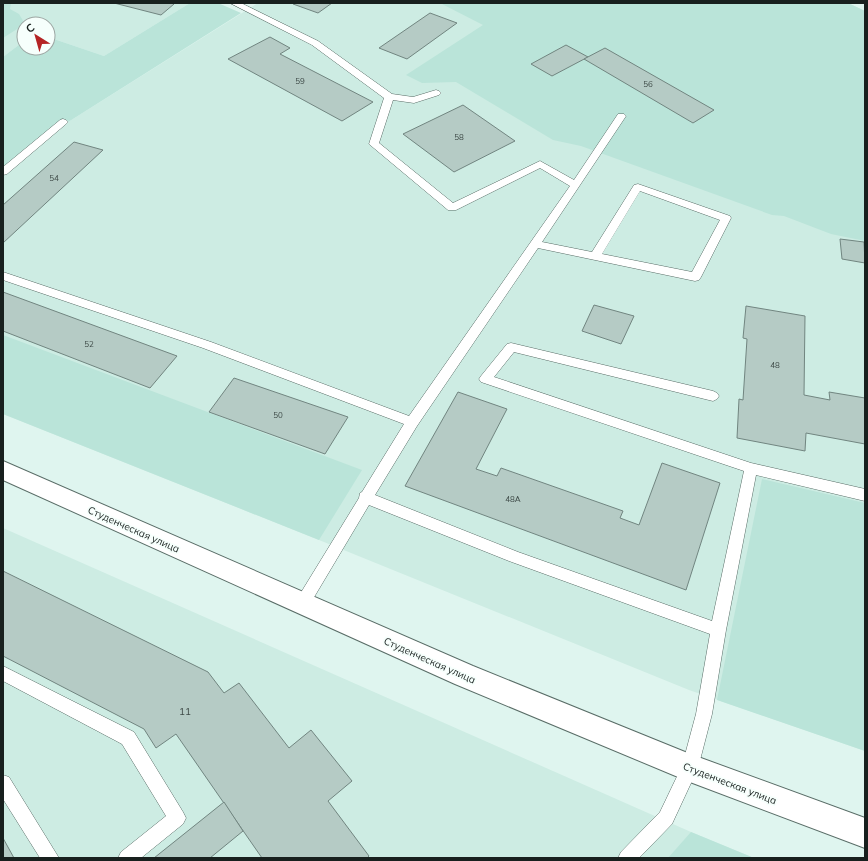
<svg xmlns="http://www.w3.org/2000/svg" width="868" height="861" font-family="Mulish,sans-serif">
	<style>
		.built { fill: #cdece3 }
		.green { fill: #bae4d9 }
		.building { fill: #b5cbc5; stroke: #718580 }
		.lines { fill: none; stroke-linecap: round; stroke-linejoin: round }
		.service-casing { stroke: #596d67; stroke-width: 1 }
		.tertiary-casing { stroke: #596d67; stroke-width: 2 }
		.service { fill: #fff; fill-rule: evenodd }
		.tertiary { fill: #fff; fill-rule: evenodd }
		.labels { text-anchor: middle; stroke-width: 3.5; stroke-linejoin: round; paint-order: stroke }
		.number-label { font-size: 8px; fill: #3f4b48 }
		.street-label { font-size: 10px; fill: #18201e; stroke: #f6fffc }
		.near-number-label { font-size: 10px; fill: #3f4b48 }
	</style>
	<rect width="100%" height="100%" fill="#dff5ef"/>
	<g class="built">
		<path d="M3,3H190L104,56L48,37V24H24V41L3,57Z"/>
		<path d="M258,3H848L865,11V751L689,690L319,540L3,414V176L65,124Z"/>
		<path d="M3,528L691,832L754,858H3Z"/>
	</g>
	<g class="green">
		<path d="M3,3H11L10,9L19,14L25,24L3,38Z"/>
		<path d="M190,3H218L241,13L65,124L3,176V57L24,41V48H48V37L104,56Z"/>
		<path d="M440,3H848L865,11V241L831,234L784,216L772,215L581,146L553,140L456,82L422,83L406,75L483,25Z"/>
		<path d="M3,335L362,470L319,540L3,414Z"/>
		<path d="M762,479L865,503V751L717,700Z"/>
		<path d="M691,832L754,858H668Z"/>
	</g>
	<g class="building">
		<path d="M114,3H171L174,4L161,15Z"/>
		<path d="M294,3H332L318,13L293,4Z"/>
		<path d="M430,13L457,23L407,59L379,48Z"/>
		<path d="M270,37L290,48L280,54L373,102L342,121L228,59Z"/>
		<path d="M566,45L588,57L552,76L531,64Z"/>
		<path d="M605,48L714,110L693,123L584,59Z"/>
		<path d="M463,105L515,141L454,172L403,134Z"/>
		<path d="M74,142L103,150L3,243V205Z"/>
		<path d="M840,239L864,242L865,263L842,259Z"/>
		<path d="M3,292L177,356L150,388L3,331Z"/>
		<path d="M594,305L634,316L621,344L582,331Z"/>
		<path d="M746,306L805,316L804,395L830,400L829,392L865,398V444L806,433L805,451L737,438L739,399L743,400L747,339L743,338Z"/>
		<path d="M234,378L348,417L325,454L209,412Z"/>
		<path d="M458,392L507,409L476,469L497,476L501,468L623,511L620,518L639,525L662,463L720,483L686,590L405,486Z"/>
		<path d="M3,571L208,672L224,693L239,683L289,748L311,730L352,781L328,801L369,856L367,858H262L176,734L156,748L144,729L3,656Z"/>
		<path d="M224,802L243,831L210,858H154Z"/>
		<path d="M3,838L14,858H3Z"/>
	</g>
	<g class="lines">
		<g class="service-casing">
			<g id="service">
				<path d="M230,3H241L318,41L392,94L413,97L436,90L439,91L441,93L439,95L414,103L393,100L379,143L453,203L540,161L574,180L618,114H624L626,116L542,242L592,252L634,185L638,184L730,216L731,218L701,277L699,280L695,281L538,248L417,426L375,495L518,552L712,621L744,471L481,382L479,379L481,376L507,344L511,343L713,391L717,393L719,396L717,399L713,401L514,352L494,377L751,463L865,489V501L756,475L726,630L712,714L698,768L672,824L639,858H618L621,852L660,812L682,766L696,714L710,634L509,561L369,505L307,609L302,611L297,609L295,604L297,599L359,498L360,493L362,492L404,424L203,348L3,280V272L211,342L409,416L570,186L540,168L456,210H448L369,144L384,98L312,45ZM640,191L720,220L692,272L602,254Z"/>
				<path d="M63,119L66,120L68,122L66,124L7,174L3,175V167L60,120Z"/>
				<path d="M3,666L134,732L183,812L186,818L183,824L141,858H118L121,852L166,816L122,744L3,681Z"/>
				<path d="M3,775L9,777L59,858H40L3,799Z"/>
			</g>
		</g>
		<g class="tertiary-casing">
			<path id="tertiary" d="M3,461L473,666L690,754L865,818V848L690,782L455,684L3,480Z"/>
		</g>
		<use href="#service" class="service"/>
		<use href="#tertiary" class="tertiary"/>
	</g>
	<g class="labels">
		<g class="number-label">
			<text x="300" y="84">59</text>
			<text x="648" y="87">56</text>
			<text x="459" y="140">58</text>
			<text x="54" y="181">54</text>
			<text x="89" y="347">52</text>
			<text x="775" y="368">48</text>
			<text x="278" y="418">50</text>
			<text x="513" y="502">48А</text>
		</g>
		<g class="street-label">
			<text transform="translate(134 529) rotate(24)" y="4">Студенческая улица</text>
			<text transform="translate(430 660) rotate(24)" y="4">Студенческая улица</text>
			<text transform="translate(730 783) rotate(21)" y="4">Студенческая улица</text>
		</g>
		<g class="near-number-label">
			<text x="185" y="715">11</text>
		</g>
	</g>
	<rect width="868" height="861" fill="none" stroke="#18201e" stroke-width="8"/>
	<g transform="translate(36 36) rotate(323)"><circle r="19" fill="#f6fffc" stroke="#9da6a3"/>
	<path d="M0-3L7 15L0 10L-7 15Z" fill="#b42425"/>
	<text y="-6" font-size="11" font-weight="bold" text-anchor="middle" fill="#18201e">С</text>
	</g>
</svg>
